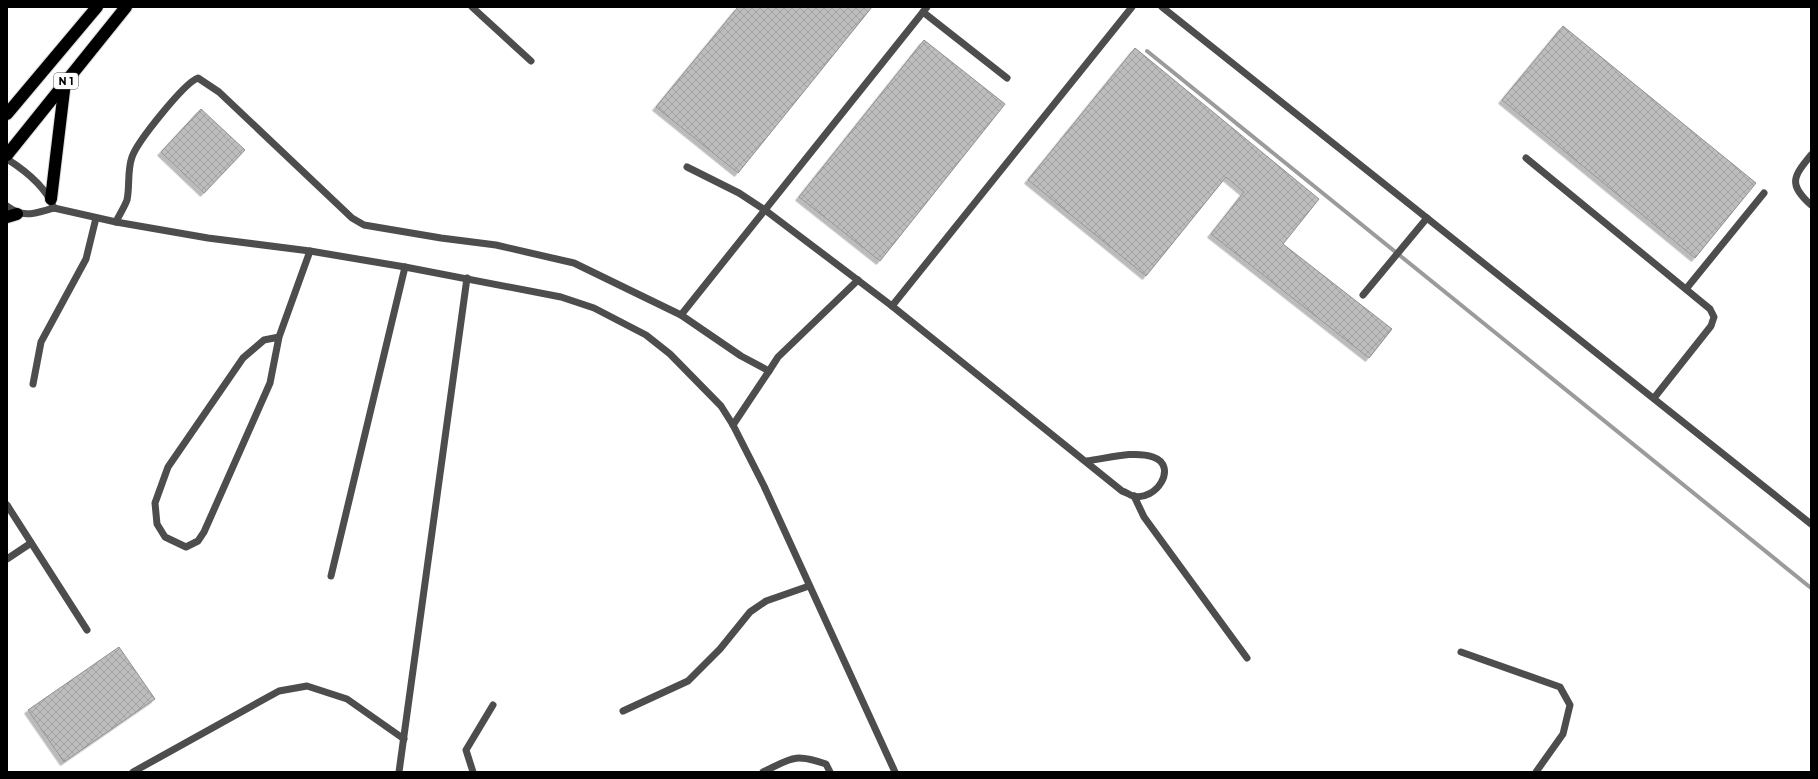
<svg xmlns="http://www.w3.org/2000/svg" width="1818" height="779" font-family="Montserrat,sans-serif">
	<style>
		.lines { fill: none; stroke-linecap: round; stroke-linejoin: round }
		.stream { stroke: #9b9b9b; stroke-width: 4 }
		.building { fill: url(#building-cross-hatch); stroke: #919191; filter: url(#shadow) }
		.highway-casing { stroke: #dbdbdb; stroke-width: 14 }
		.minor { stroke: #4d4d4d; stroke-width: 7 }
		.highway { stroke: #000; stroke-width: 12 }
		.labels { text-anchor: middle; stroke-width: 3; stroke-linejoin: round; paint-order: stroke }
		.shield { fill: #fff; stroke: #4c4c4c; stroke-width: 1 }
		.shield-label { font-size: 10px; font-weight: bold; fill: #000 }
	</style>
	<defs>
		<pattern id="building-cross-hatch" width="8" height="8" patternUnits="userSpaceOnUse"><rect width="8" height="8" fill="#bdbdbd"/><path d="M0 0l8 8M0 8l8-8" fill="none" stroke="#a1a1a1"/></pattern>
		<filter id="shadow"><feDropShadow dx="-3.5" dy="3.5" stdDeviation="0" flood-color="#0004"/></filter>
	</defs>
	<rect width="100%" height="100%" fill="#fff"/>
	<g class="lines">
		<path class="stream" d="M1147,51L1811,588"/>
	</g>
	<g class="building">
		<path d="M738,7H872L738,173L656,107Z"/>
		<path d="M1563,26L1756,183L1695,258L1502,100Z"/>
		<path d="M924,40L1005,104L880,261L799,197Z"/>
		<path d="M1135,48L1319,199L1283,244L1392,329L1369,358L1211,234L1244,192L1226,177L1146,276L1028,180Z"/>
		<path d="M201,109L245,150L204,193L161,152Z"/>
		<path d="M119,647L155,699L64,762L28,710Z"/>
	</g>
	<g class="lines">
		<g class="highway-casing">
			<g id="highway">
				<path d="M7,114L97,7"/>
				<path d="M7,155L126,7"/>
				<path d="M51,199L65,82"/>
				<path d="M7,217L17,214"/>
			</g>
		</g>
		<g class="minor">
			<path d="M472,7L531,61"/>
			<path d="M1162,7L1811,524"/>
			<path d="M923,12L1007,78"/>
			<path d="M1811,155C1793,177 1788,184 1811,205"/>
			<path d="M1526,158L1710,309L1714,317L1711,326L1654,398"/>
			<path d="M7,159C26,171 46,187 54,208C35,213 24,219 7,206"/>
			<path d="M687,167L739,193L765,210L892,306L1122,491C1126,492 1130,495 1133,496C1156,502 1179,466 1153,457C1133,450 1106,459 1086,461"/>
			<path d="M54,208L116,222L208,238L310,251L405,267L561,297L594,308L646,335L670,354L721,406L733,425L764,486L895,772"/>
			<path d="M116,222C119,215 124,208 127,200C130,186 127,171 132,157C137,142 184,83 198,78L219,92L352,218L364,225L441,238L496,245L574,263L681,315L741,356L769,371L778,357L858,280"/>
			<path d="M1686,289L1764,193"/>
			<path d="M1363,295L1427,218"/>
			<path d="M892,306L1132,7"/>
			<path d="M681,315L927,7"/>
			<path d="M279,337L264,340L243,358L168,467L155,503L157,524L165,537L186,547L198,541L204,532L270,383L279,337L310,251"/>
			<path d="M33,384L41,342L86,259L96,218"/>
			<path d="M733,425L769,371"/>
			<path d="M1134,496L1144,517L1247,658"/>
			<path d="M7,505L87,630"/>
			<path d="M7,559L31,543"/>
			<path d="M331,576L405,267"/>
			<path d="M1461,652L1560,687L1570,705L1563,734L1536,772"/>
			<path d="M623,711L688,681L720,649L750,612L766,601L809,586"/>
			<path d="M133,772L279,691L307,686L347,699L404,739"/>
			<path d="M399,772L467,278"/>
			<path d="M473,772L466,750L493,705"/>
			<path d="M763,772C792,758 794,753 826,764L830,772"/>
		</g>
		<use href="#highway" class="highway"/>
	</g>
	<g class="labels">
		<rect class="shield" x="54" y="73" width="24" height="16" rx="3"/>
		<g class="shield-label">
			<text x="66" y="85">N 1</text>
		</g>
	</g>
	<rect width="1818" height="779" fill="none" stroke="#000000" stroke-width="16"/>
</svg>
